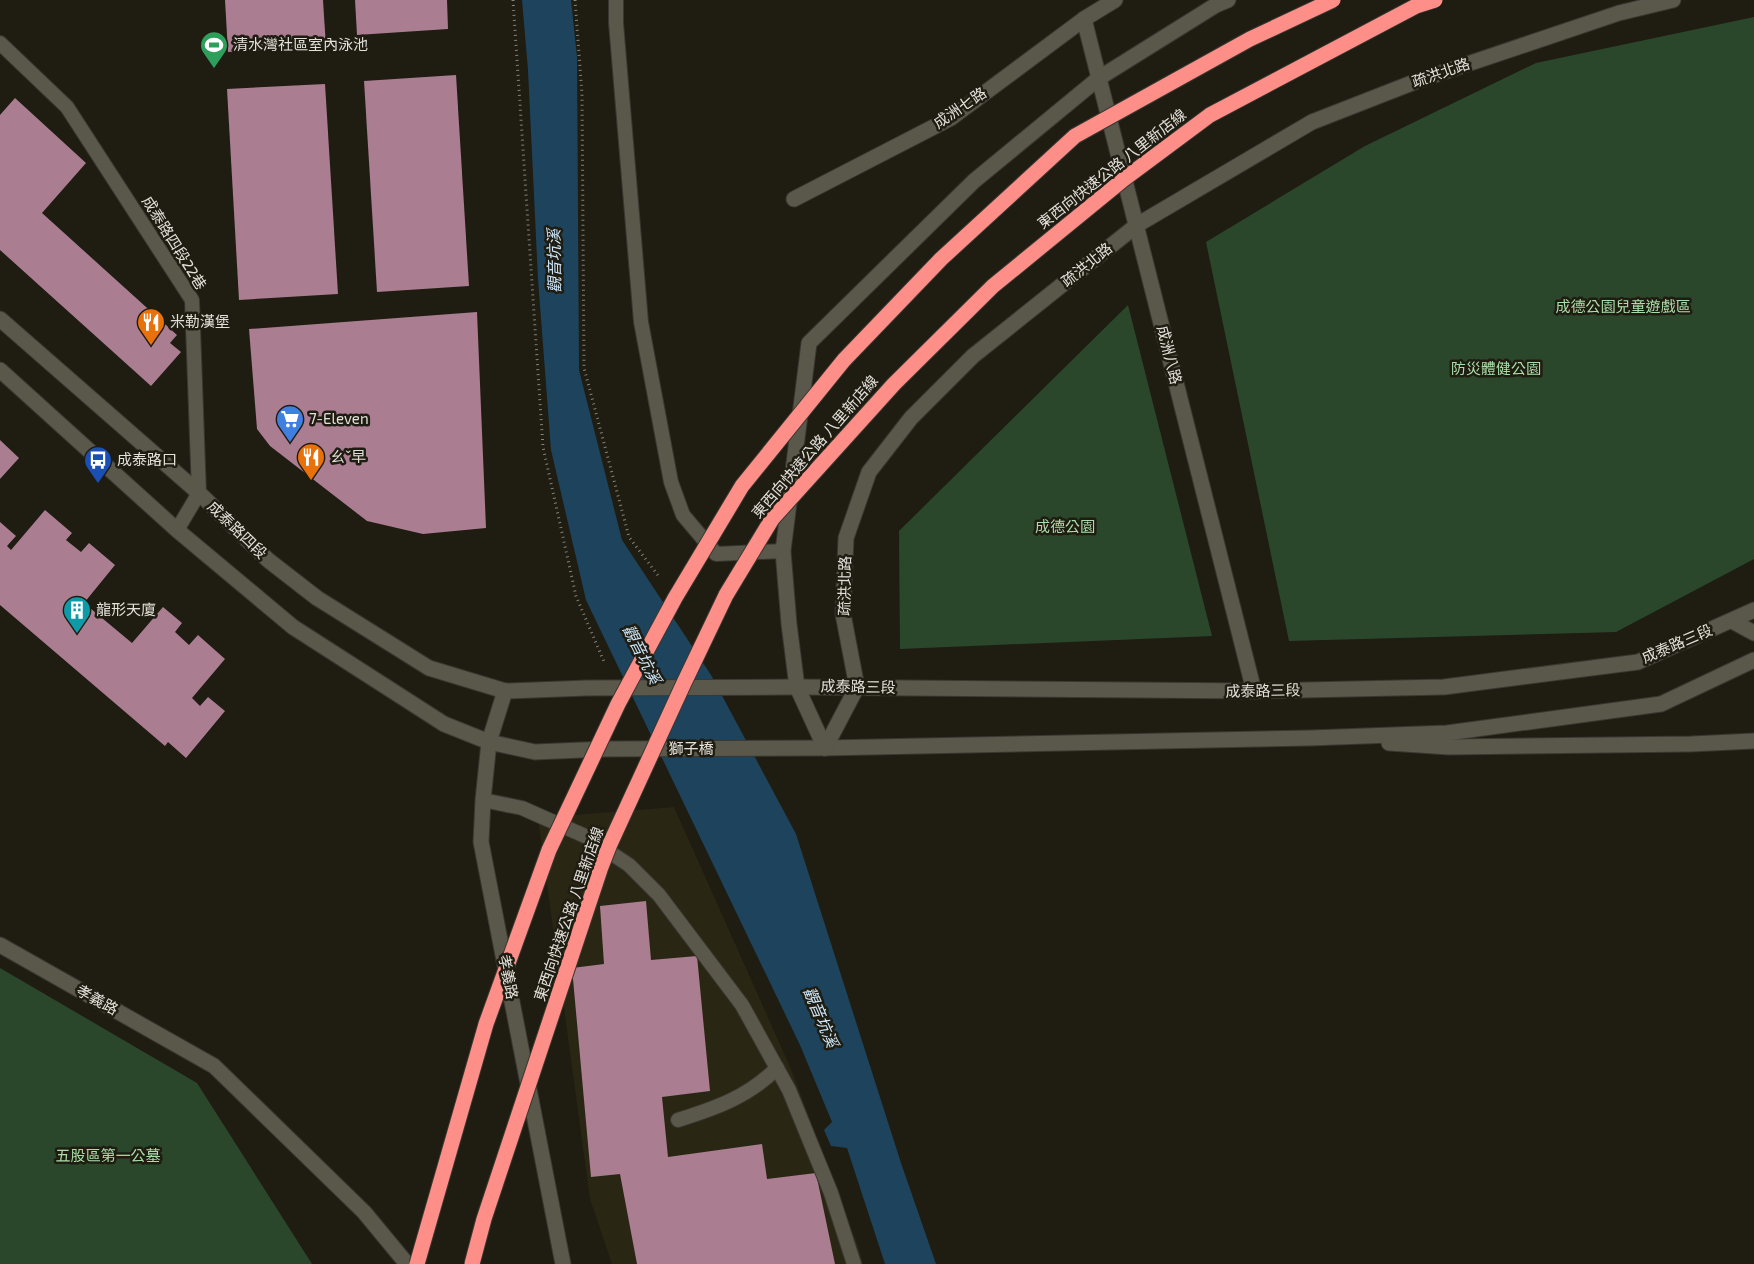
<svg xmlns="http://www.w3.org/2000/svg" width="1754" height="1264" font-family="'Exo 2','Noto Sans TC',sans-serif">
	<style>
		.built { fill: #2a2614 }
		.green { fill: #2b472b }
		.water { fill: #1d445c }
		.building { fill: #aa7d91 }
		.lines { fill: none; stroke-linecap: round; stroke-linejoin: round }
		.lane-casing { stroke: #393731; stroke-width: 16 }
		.street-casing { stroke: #393731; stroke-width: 17 }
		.secondary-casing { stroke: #393731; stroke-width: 17 }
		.path { stroke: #85837a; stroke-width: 3; stroke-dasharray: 1 4; stroke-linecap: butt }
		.lane { stroke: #5a574b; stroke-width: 14 }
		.street { stroke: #5a574b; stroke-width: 15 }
		.secondary { stroke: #5a574b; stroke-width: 15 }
		.highway-bridge-casing { stroke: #393731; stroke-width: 17; stroke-linecap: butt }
		.highway-bridge { stroke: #fd8f88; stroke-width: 15 }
		.labels { text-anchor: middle; stroke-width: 5; stroke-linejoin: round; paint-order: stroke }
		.poi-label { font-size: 15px; fill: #e2e0d9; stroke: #1f1c12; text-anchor: start }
		.street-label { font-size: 15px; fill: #e2e0d9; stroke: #1f1c12 }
		.park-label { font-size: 15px; fill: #aadea8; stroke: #1f1c12 }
		.water-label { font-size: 16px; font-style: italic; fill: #cce5f7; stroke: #1f1c12 }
	</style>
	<rect width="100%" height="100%" fill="#1f1c12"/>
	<path class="built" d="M674,807L791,1069L858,1246L863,1264H612L590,1199L538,818Z"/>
	<g class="green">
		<path d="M1754,17V559L1616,632L1289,641L1206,242L1365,146L1536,63Z"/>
		<path d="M1128,305L1212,636L900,649L899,531Z"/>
		<path d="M0,968L197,1083L312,1264H0Z"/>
	</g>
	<path class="water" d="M522,0H571L577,57L579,370L622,540L711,675L796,834L901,1163L936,1264H885L847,1148L831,1146L824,1130L832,1122L800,1045L586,600L551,450L538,279L528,70Z"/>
	<g class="building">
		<path d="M225,0H323L326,47L228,52Z"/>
		<path d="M355,0H447L448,29L357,35Z"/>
		<path d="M456,75L469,286L377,292L364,81Z"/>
		<path d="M325,84L338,294L239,300L227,89Z"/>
		<path d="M15,98L86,163L42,213L177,335L170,343L181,352L151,386L0,250V115Z"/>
		<path d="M477,312L486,528L423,534L367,521L270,446L257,429L249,329Z"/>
		<path d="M0,440L19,458L0,479Z"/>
		<path d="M45,510L72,533L66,540L81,552L89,543L115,565L84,603L132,643L163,607L182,623L175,632L189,645L198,635L225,659L192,698L200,706L208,697L225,711L186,758L168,742L165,746L0,605V522L16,536L7,546L11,550Z"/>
		<path d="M646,901L651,960L697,956L710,1091L662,1097L668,1157L762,1144L767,1179L816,1173L835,1264H637L620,1174L591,1177L572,968L604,964L600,906Z"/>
	</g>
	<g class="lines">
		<g class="lane-casing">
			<g id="lane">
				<path d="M616,0V23L641,322L671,482L683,515L716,554L783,551"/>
				<path d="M0,43L67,107L192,300L199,493L177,530"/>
				<path d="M483,800L522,808L585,836L629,865L659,895L742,1005L789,1090L831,1193L854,1264"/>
				<path d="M678,1120C716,1108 748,1097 777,1068"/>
			</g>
		</g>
		<g class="street-casing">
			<g id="street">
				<path d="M1084,19L1254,691"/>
				<path d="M794,199L951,118L1084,19L1115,0"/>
			</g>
		</g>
		<g class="secondary-casing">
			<g id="secondary">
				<path d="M0,319L199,493L268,560L317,598L429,668L505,691L587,688L797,687L1254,691L1444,687L1638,662L1754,610"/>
				<path d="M0,370L177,530L293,627L444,724L489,742L535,752L605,749L825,748L1310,738L1447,733L1661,704L1754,660"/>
				<path d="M1732,621L1754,633"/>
				<path d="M505,691L489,742L483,800L481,842L563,1264"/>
				<path d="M1389,743L1449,747L1691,744L1754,741"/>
				<path d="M825,748L857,687L843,614L846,538L869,472L911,418L973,356L1137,225L1312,122L1417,81L1619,13L1673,0"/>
				<path d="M825,748L797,687L789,624L783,551L809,343L974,181L1099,78L1216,5L1228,0"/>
				<path d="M0,945L214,1066L364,1212L407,1264"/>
			</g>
		</g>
		<g class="path">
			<path d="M513,0L543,447L576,596L605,664"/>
			<path d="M575,0L582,94L584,368L629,537L660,578"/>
		</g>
		<use href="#lane" class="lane"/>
		<use href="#street" class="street"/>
		<use href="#secondary" class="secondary"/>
		<g class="highway-bridge-casing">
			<g id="highway-bridge">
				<path d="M417,1264L486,1024L549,850L618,704L675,598L742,486L844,360L941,259L1075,136L1250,39L1333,0"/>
				<path d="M472,1264L484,1219L601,867L610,844L683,685L726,595L772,519L894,384L993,286L1124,179L1210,115L1416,6L1435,0"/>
			</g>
		</g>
		<use href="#highway-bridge" class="highway-bridge"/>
	</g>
	<defs>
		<g id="stadium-pin" transform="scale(1.4375)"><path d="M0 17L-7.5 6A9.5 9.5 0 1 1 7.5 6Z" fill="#2e9e5b" stroke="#1f1c12"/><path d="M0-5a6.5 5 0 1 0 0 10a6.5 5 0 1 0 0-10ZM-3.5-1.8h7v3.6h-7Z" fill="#fff"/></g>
		<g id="restaurant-pin" transform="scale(1.4375)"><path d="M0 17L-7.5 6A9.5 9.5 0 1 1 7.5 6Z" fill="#e8710a" stroke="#1f1c12"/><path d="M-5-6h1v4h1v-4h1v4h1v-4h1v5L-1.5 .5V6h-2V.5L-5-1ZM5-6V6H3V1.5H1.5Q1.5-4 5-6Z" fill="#fff"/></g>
		<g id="supermarket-pin" transform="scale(1.4375)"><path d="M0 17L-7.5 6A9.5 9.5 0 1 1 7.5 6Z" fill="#3f7fe0" stroke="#1f1c12"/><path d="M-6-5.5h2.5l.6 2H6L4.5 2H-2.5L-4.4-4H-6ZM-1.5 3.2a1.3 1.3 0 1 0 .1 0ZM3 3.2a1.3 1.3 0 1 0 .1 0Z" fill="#fff"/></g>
		<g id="bus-pin" transform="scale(1.4375)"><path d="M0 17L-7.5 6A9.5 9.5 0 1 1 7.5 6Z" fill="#1a4fb4" stroke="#1f1c12"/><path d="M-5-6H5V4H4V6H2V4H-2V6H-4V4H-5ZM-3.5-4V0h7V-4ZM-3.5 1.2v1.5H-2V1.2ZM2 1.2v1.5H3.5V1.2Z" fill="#fff"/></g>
		<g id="building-pin" transform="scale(1.4375)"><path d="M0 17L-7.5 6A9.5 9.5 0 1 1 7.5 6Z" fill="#0f9aa8" stroke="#1f1c12"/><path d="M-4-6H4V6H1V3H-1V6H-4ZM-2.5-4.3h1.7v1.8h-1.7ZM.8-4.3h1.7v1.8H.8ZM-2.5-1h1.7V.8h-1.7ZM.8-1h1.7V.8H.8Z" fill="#fff"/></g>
	</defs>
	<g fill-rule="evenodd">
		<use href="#stadium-pin" x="214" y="45"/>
		<use href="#restaurant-pin" x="151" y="322"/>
		<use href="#supermarket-pin" x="290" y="419"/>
		<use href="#restaurant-pin" x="311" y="457"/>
		<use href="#bus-pin" x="98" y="460"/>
		<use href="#building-pin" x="77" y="610"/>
	</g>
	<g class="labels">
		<g class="poi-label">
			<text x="233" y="50">清水灣社區室內泳池</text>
			<text x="170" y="327">米勒漢堡</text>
			<text x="309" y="424">7-Eleven</text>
			<text x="330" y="462">ㄠˇ早</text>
			<text x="117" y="465">成泰路口</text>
			<text x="96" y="615">龍形天廈</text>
		</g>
		<g class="street-label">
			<text transform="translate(1441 73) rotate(-19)" y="5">疏洪北路</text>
			<text transform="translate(960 108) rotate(-34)" y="5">成洲七路</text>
			<text transform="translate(1112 169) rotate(-38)" y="5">東西向快速公路 八里新店線</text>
			<text transform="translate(174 243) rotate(58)" y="5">成泰路四段22巷</text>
			<text transform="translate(1087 265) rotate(-39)" y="5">疏洪北路</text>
			<text transform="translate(1169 355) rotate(76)" y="5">成洲八路</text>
			<text transform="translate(815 447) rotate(-49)" y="5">東西向快速公路 八里新店線</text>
			<text transform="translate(237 530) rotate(44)" y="5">成泰路四段</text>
			<text transform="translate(845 586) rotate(-89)" y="5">疏洪北路</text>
			<text transform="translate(1677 644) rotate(-23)" y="5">成泰路三段</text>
			<text transform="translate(858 687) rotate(1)" y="5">成泰路三段</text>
			<text transform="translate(1263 691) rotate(-1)" y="5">成泰路三段</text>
			<text x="691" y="754">獅子橋</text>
			<text transform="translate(569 914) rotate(-71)" y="5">東西向快速公路 八里新店線</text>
			<text transform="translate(508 977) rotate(79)" y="5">孝義路</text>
			<text transform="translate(97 1000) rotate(29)" y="5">孝義路</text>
		</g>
		<g class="park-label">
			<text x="1623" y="312">成德公園兒童遊戲區</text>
			<text x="1496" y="374">防災體健公園</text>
			<text x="1065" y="532">成德公園</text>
			<text x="108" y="1161">五股區第一公墓</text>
		</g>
		<g class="water-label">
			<text transform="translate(554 261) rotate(-91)" y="6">觀音坑溪</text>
			<text transform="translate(642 654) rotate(63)" y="6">觀音坑溪</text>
			<text transform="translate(821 1017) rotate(67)" y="6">觀音坑溪</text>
		</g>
	</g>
</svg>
